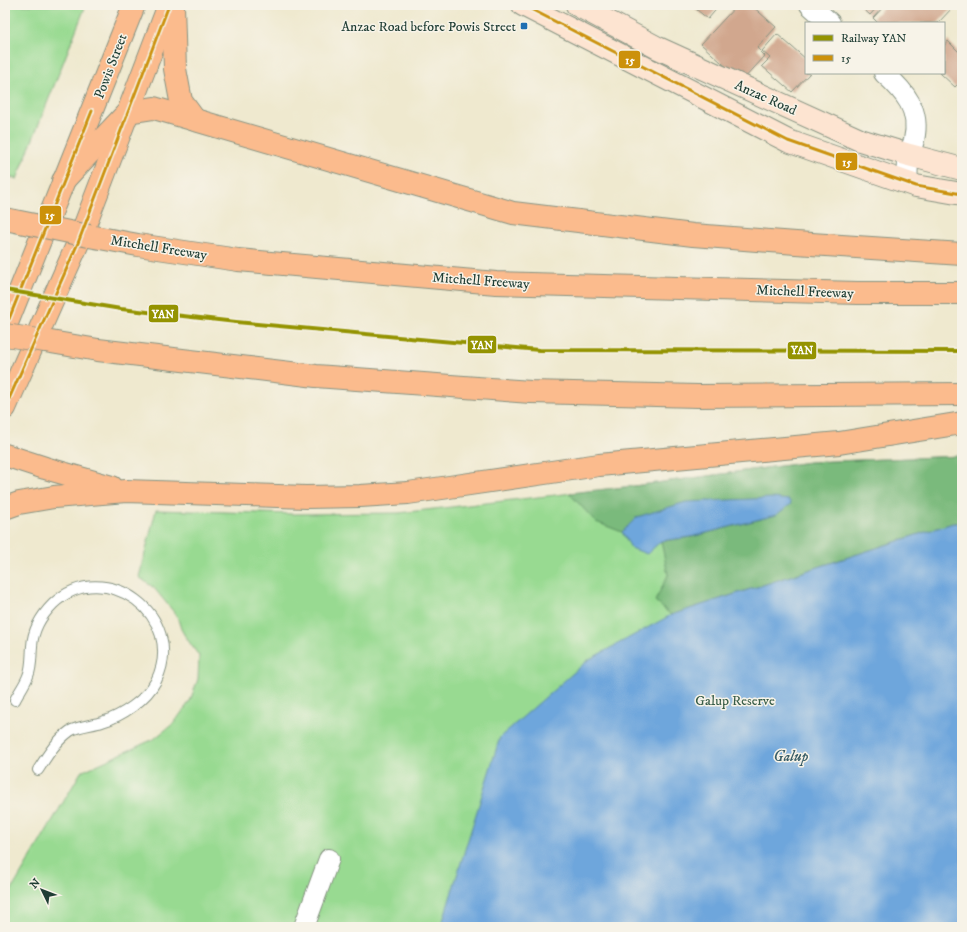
<svg xmlns="http://www.w3.org/2000/svg" width="967" height="932" font-family="'IM FELL DW Pica',serif">
	<style>
		.green { fill: #98da91; stroke: #5c8c62 }
		.forest { fill: #7aba7b; stroke: #4c7c58 }
		.water { fill: #6ea6dc; stroke: #467288 }
		.building { fill: #d1a78e }
		.lines { fill: none; stroke-linecap: round; stroke-linejoin: round }
		.lane-casing { stroke: #879382; stroke-width: 12 }
		.street-casing { stroke: #879382; stroke-width: 22 }
		.secondary-casing { stroke: #879382; stroke-width: 24 }
		.primary-casing { stroke: #879382; stroke-width: 24 }
		.highway-casing { stroke: #879382; stroke-width: 24 }
		.lane { stroke: #fff; stroke-width: 10 }
		.street { stroke: #fff; stroke-width: 20 }
		.secondary { stroke: #fde4d1; stroke-width: 22 }
		.primary { stroke: #fbbb8d; stroke-width: 22 }
		.highway { stroke: #fbbb8d; stroke-width: 22 }
		.highway-bridge-casing { stroke: #879382; stroke-width: 24; stroke-linecap: butt }
		.highway-bridge { stroke: #fbbb8d; stroke-width: 22 }
		.bus-1-casing { stroke: #f7f3e8; stroke-width: 6 }
		.bus-1 { stroke: #cc910a; stroke-width: 3 }
		.rail-1-casing { stroke: #f7f3e8; stroke-width: 7 }
		.rail-1 { stroke: #949300; stroke-width: 4 }
		.poi-dot { fill: #1f6fb2; stroke: #f7f3e8; stroke-width: 1.5 }
		.labels { text-anchor: middle; stroke-width: 3; stroke-linejoin: round; paint-order: stroke }
		.poi-label { font-size: 14px; fill: #1f3d34; stroke: #f7f3e8; text-anchor: end }
		.street-label { font-size: 14px; fill: #1f3d34; stroke: #f7f3e8 }
		.park-label { font-size: 14px; fill: #375c47; stroke: #f7f3e8 }
		.water-label { font-size: 15px; font-style: italic; fill: #375c66; stroke: #f7f3e8 }
		.line-badge { stroke: #f7f3e8; stroke-width: 1.5 }
		.badge-label { font-size: 11px; text-anchor: middle; font-weight: bold; fill: #fff }
	</style>
	<rect width="100%" height="100%" fill="#f7f3e8"/>
	<filter id="ink" filterUnits="userSpaceOnUse"><feTurbulence type="fractalNoise" baseFrequency=".025" numOctaves="2"/><feDisplacementMap in="SourceGraphic" scale="8" xChannelSelector="R" yChannelSelector="G"/><feConvolveMatrix kernelMatrix="1 2 1 2 8 2 1 2 1" color-interpolation-filters="sRGB"/></filter>
	<filter id="wash" filterUnits="userSpaceOnUse"><feTurbulence type="fractalNoise" baseFrequency=".012" numOctaves="4" result="noise"/><feDisplacementMap in="SourceGraphic" scale="16" xChannelSelector="R" yChannelSelector="G"/><feGaussianBlur stdDeviation="0.9" result="paint"/><feColorMatrix in="noise" values="0 0 0 0 0 0 0 0 0 0 0 0 0 0 0 0 0 1.4 0 .05"/><feComposite in="paint" operator="in"/></filter>
	<g filter="url(#wash)">
		<rect width="100%" height="100%" fill="#efe9cf"/>
		<g class="green">
			<path d="M5,5H86L17,179L5,176Z"/>
			<path d="M962,456V927H5V901L81,772L154,739L174,723L190,701L198,679L199,656L185,636L181,629L177,616L154,588L139,577L156,510L294,514L399,513L634,486L810,462Z"/>
		</g>
		<path class="forest" d="M962,456V523H953L671,615L655,601L668,575L661,541L691,537L776,515L637,517L622,532L596,522L569,493L634,486L810,462Z"/>
		<g class="water">
			<path d="M772,498L789,500L791,504L776,515L691,537L661,541L647,554L631,548L622,532L637,517L686,502Z"/>
			<path d="M953,523H962V927H441L500,737L588,660L671,615Z"/>
		</g>
		<g id="blocks">
			<g class="building">
				<path d="M691,5H720L708,19Z"/>
				<path d="M737,5H751L776,27L757,48L765,56L742,81L701,44Z"/>
				<path d="M859,5H879L870,15Z"/>
				<path d="M885,5H953L954,6L938,23H878L873,18Z"/>
				<path d="M777,34L806,59V73H810L792,92L762,66L770,58L762,51Z"/>
				<path d="M948,41L962,55V80L955,87L940,73H944V46Z"/>
			</g>
		</g>
	</g>
	<g filter="url(#ink)">
		<use href="#blocks" fill-opacity="0" stroke="#879382" stroke-width="1"/>
		<g class="lines">
			<g class="lane-casing">
				<path id="lane" d="M15,700C19,692 25,684 28,676C32,667 31,657 32,646C33,630 42,615 53,604C104,555 188,616 156,681C146,700 122,716 102,722C93,725 77,726 70,731C56,741 47,756 38,770"/>
			</g>
			<g class="street-casing">
				<g id="street">
					<path d="M810,5L830,23"/>
					<path d="M884,73C905,92 921,110 914,140C913,145 910,150 909,155C907,164 908,174 907,183"/>
					<path d="M304,927L329,859"/>
				</g>
			</g>
			<g class="secondary-casing">
				<g id="secondary">
					<path d="M523,5L788,141L916,186L962,194"/>
					<path d="M577,5L658,48L860,140L909,155L962,169"/>
				</g>
			</g>
			<g class="primary-casing">
				<g id="primary">
					<path d="M5,328L134,5"/>
					<path d="M5,408L78,243L169,5"/>
				</g>
			</g>
			<g class="highway-casing">
				<g id="highway">
					<path d="M173,5L175,69L181,101L195,120"/>
					<path d="M63,181L128,112L154,108L513,213L693,235L796,243L962,254"/>
					<path d="M89,236L138,245L238,260L496,283L858,293H962"/>
					<path d="M45,341L98,350L316,376L531,392L698,396L962,394"/>
					<path d="M5,455L45,468L112,487"/>
					<path d="M5,508L19,503L54,497L126,491L306,497L360,496L408,493L599,465L839,443L962,423"/>
				</g>
			</g>
			<use href="#lane" class="lane"/>
			<use href="#street" class="street"/>
			<use href="#secondary" class="secondary"/>
			<use href="#primary" class="primary"/>
			<use href="#highway" class="highway"/>
			<g class="highway-bridge-casing">
				<g id="highway-bridge">
					<path d="M5,219L89,236"/>
					<path d="M5,335L45,341"/>
				</g>
			</g>
			<use href="#highway-bridge" class="highway-bridge"/>
			<g class="bus-1-casing">
				<g id="bus-1">
					<path d="M523,5L788,141L916,186L962,194"/>
					<path d="M9,319L92,111"/>
					<path d="M5,408L78,243L169,5"/>
				</g>
			</g>
			<use href="#bus-1" class="bus-1"/>
			<g class="rail-1-casing">
				<path id="rail-1" d="M5,290L121,309L236,322L539,350L962,351"/>
			</g>
			<use href="#rail-1" class="rail-1"/>
		</g>
	</g>
	<rect class="poi-dot" x="520" y="22" width="8" height="8" rx="2"/>
	<g class="labels">
		<g class="poi-label">
			<text x="516" y="31">Anzac Road before Powis Street</text>
		</g>
		<g class="street-label">
			<text transform="translate(110 66) rotate(-69)" y="5">Powis Street</text>
			<text transform="translate(766 97) rotate(24)" y="5">Anzac Road</text>
			<text transform="translate(159 247) rotate(9)" y="5">Mitchell Freeway</text>
			<text transform="translate(481 280) rotate(4)" y="5">Mitchell Freeway</text>
			<text transform="translate(805 291) rotate(2)" y="5">Mitchell Freeway</text>
		</g>
		<g class="park-label">
			<text x="735" y="705">Galup Reserve</text>
		</g>
		<g class="water-label">
			<text x="791" y="761">Galup</text>
		</g>
	</g>
	<g class="line-badge">
		<rect x="618" y="50" width="23" height="19" rx="4" fill="#cc910a"/>
		<rect x="835" y="152" width="23" height="19" rx="4" fill="#cc910a"/>
		<rect x="39" y="205" width="23" height="20" rx="4" fill="#cc910a"/>
		<rect x="148" y="304" width="31" height="19" rx="4" fill="#949300"/>
		<rect x="467" y="335" width="30" height="19" rx="4" fill="#949300"/>
		<rect x="787" y="341" width="30" height="19" rx="4" fill="#949300"/>
	</g>
	<g class="badge-label">
		<text x="630" y="64">15</text>
		<text x="847" y="166">15</text>
		<text x="50" y="219">15</text>
		<text x="163" y="318">YAN</text>
		<text x="482" y="349">YAN</text>
		<text x="802" y="354">YAN</text>
	</g>
	<rect width="967" height="932" fill="none" stroke="#f7f3e8" stroke-width="20"/>
	<rect x="805" y="22" width="140" height="52" fill="#f7f3e8" stroke="#a1aaa0"/>
	<rect x="813" y="35" width="20" height="6" fill="#949300" stroke="#a1aaa0"/>
	<text x="841" y="42" font-size="12" fill="#1f3d34">Railway YAN</text>
	<rect x="813" y="55" width="20" height="6" fill="#cc910a" stroke="#a1aaa0"/>
	<text x="841" y="62" font-size="12" fill="#1f3d34">15</text>
	<g transform="translate(42 890) rotate(313)" stroke="#f7f3e8" stroke-width="3" paint-order="stroke">
	<path d="M0-3L7 15L0 10L-7 15Z" fill="#1f3d34"/>
	<text y="-6" font-size="11" font-weight="bold" text-anchor="middle" fill="#1f3d34">N</text>
	</g>
</svg>
